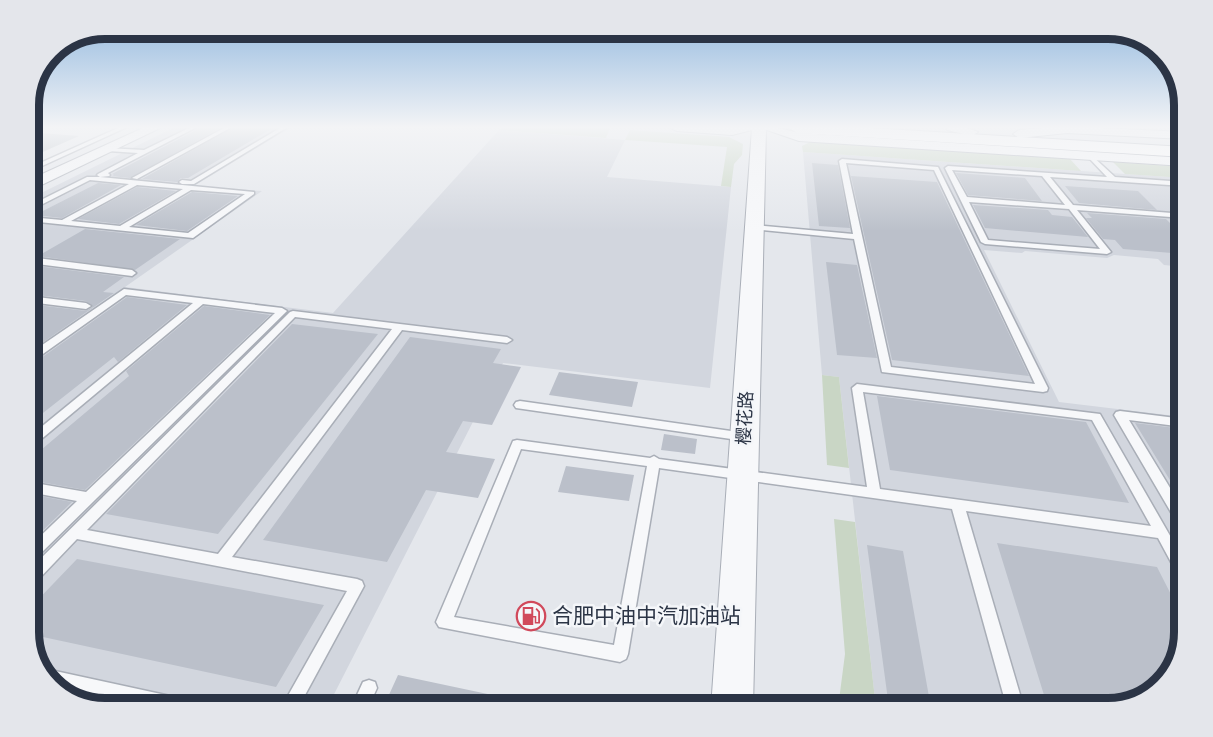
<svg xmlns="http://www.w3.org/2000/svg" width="1213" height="737" font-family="'Alegreya Sans','Noto Sans SC',sans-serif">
<rect width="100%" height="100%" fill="#e4e7ec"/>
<!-- built -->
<path fill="#d2d6de" d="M173 128H290L194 186 262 191 125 287 333 313 499 130 625 140 607 177 731 187 710 388 503 363 327 708H105L66 698 39 671 29 637V199Z
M803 152 1184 178V267L1164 265 1158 259 1114 255 1107 258 1025 251 1022 253 984 250 1059 402 1184 417V632L1174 671 1147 698 1108 708H876L839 377 822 375Z"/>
<!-- green -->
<path fill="#c9d6c5" d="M502 128H610L606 138 499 130Z
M630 130 729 137 743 144 742 155 734 164 731 187 721 186 727 147 625 140Z
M810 142 1070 159 1081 171 803 152 802 146Z
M1113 162 1184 167V178L1125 174Z
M822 375 839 377 849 468 827 465Z
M834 519 855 522 876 708H838L845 654Z"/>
<!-- building -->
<path fill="#bbc0ca" d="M200 128H220L130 178 112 176 114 175 112 174Z
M232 128 271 129 188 178H181L177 182 142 179Z
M40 133 79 136 29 158V138Z
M812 163 838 165 850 228 819 226Z
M956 173 1025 178 1042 201 968 195Z
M851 176 937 182 1029 376 892 360Z
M98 183 121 185 62 218 35 215Z
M1065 186 1138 191 1157 210 1079 203Z
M137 187 176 191 119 224 78 219Z
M192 192 238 196 187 231 136 225Z
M973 205 1048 210 1052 215 1072 217 1088 237 985 228Z
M1087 213 1166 219 1184 237V254L1123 249 1115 240 1103 239 1086 218H1092Z
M85 229 180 239 135 270 38 256Z
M826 262 857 265 877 358 837 355Z
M29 265 124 277 103 292 114 293 29 352V304L86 311 93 307 86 301 29 294Z
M127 297 187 305 118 362 114 357 29 424V364L34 363Z
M204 306 270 315 85 490 29 480V460L129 376 126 371Z
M292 324 378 334 218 534 106 514Z
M410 337 501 349 493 363 521 367 492 425 463 421 446 452 495 459 478 498 426 490 387 562 263 540Z
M559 372 638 382 632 407 549 395Z
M877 396 1086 422 1129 503 890 470Z
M1135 423 1184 429V503Z
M664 434 697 439 695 454 661 450Z
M566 466 634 475 629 501 558 492Z
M29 494 72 502 29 544Z
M997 543 1157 567 1184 620V632L1174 671 1147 698 1108 708H1048Z
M867 545 903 551 931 708 888 700Z
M77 559 324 605 276 687 29 634V609Z
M398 675 526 702 525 708H383Z"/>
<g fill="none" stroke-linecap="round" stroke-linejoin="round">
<!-- service casing -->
<g stroke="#a9aeb7" stroke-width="3">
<path id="service" d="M118 128H125L29 172V168Z
M189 128H195L108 173 110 175 109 176 100 177 254 192V194L193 238 29 221V217L62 220 129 184 90 180 29 211V206L87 177H100L97 175 98 174 138 153 108 151 106 150V148L144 150ZM137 185 183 189 120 226 71 221ZM191 190 245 194 188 233 129 227Z
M224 128H230L137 179 132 178Z
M280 128H286L194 184H182L179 182 182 180 191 181Z
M1090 154 1115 177 1184 182V186L1050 177 1073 205 1184 214V218L1077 210 1111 252 1107 254 985 244 981 242 945 168 948 166 1107 177 1088 157V155ZM952 170 1042 176 1065 205 967 197ZM969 202 1069 209 1100 249 988 240Z
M842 159 938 167 1048 388 1047 391 1043 392 882 372 854 239 752 229 751 227 755 225 853 234 839 161ZM846 163 934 170 1035 384 891 367Z
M29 257 132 270 136 273 132 276 29 263Z
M124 289 282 308 287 311 34 560 29 562V547L77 501 29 492V482L86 492 275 313 203 304 33 446 29 447V437L193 303 126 295 33 361 29 362V354Z
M29 296 86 303 91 306 86 309 29 302Z
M293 311 507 337 512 340 507 343 402 330 232 557 357 579 362 581 364 586 298 708H281L347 591 77 539 34 584 29 585V570L290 312ZM295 317 392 329 218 554 87 530Z
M857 384 1100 414 1184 560V579L1179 577 1158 538 966 511 1024 708H1007L952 509 659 468 628 654 626 659 620 662 439 627 436 622 513 441 517 440 650 458 654 456 659 459 867 487 852 388ZM863 392 1092 420 1151 526 880 489ZM521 449 647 466 614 645 454 617Z
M520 401 745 433 749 434 751 437 749 440 745 441 516 408 514 405 516 402Z
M1120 411 1184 419V427L1129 420 1184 511V527L1179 526 1114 415 1116 412Z
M46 669 184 699 190 702 193 708H148L56 687 40 672Z
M369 680 375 682 377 688 368 708H351L363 682Z"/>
</g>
<!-- minor casing -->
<g stroke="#a9aeb7" stroke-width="2">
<path id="minor" d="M671 128H754L752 130 732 135 677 131Z
M761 128H778L800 133 1184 158V166L799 141Z
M946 128H967L978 132 972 136 947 130Z
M1043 128H1100L1184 132V139L1067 133 1019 138 1013 134 1019 130Z"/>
</g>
<!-- tertiary casing -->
<g stroke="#a9aeb7" stroke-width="2">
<path id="tertiary" d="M143 128H160L29 191V180Z
M752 128H766L753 708H711Z"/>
</g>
<!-- secondary casing -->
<g stroke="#a9aeb7" stroke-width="2">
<path id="secondary" d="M789 128H870L1184 147V157L797 133Z"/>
</g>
<!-- service -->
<use href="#service" fill="#f7f8fa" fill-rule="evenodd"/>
<!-- minor -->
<use href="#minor" fill="#f7f8fa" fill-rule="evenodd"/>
<!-- tertiary -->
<use href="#tertiary" fill="#f7f8fa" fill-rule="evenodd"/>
<!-- secondary -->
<use href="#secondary" fill="#fff" fill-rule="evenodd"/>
</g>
<!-- sky -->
<linearGradient id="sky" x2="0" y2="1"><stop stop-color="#8bb4dd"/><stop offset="0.55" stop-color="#f3f4f6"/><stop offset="1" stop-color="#f3f4f6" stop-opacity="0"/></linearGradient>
<rect width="1213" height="231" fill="url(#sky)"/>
<!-- icons -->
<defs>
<g id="fuel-ring" transform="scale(1.5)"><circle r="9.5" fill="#f4f6f9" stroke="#d1495b" stroke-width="1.5"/><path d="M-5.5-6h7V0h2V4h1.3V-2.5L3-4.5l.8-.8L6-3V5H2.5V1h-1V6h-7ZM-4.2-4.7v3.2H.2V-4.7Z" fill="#d1495b"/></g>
</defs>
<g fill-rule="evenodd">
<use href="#fuel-ring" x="531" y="616"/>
</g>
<g text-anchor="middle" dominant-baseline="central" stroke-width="5" stroke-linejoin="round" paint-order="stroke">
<!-- street labels -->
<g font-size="18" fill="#2b3445" stroke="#f4f6f9">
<text transform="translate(746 418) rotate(-87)">樱花路</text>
</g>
<!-- near-poi labels -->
<g font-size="21" fill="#2b3445" stroke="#f4f6f9" text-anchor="start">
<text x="552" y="616">合肥中油中汽加油站</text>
</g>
</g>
<!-- crop -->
<path d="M0 0H1213V737H0ZM105 39H1108A66 66 0 0 1 1174 105V632A66 66 0 0 1 1108 698H105A66 66 0 0 1 39 632V105A66 66 0 0 1 105 39Z" fill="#e4e6eb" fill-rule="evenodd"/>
<path fill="none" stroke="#2b3445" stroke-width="8" d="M105 39H1108A66 66 0 0 1 1174 105V632A66 66 0 0 1 1108 698H105A66 66 0 0 1 39 632V105A66 66 0 0 1 105 39Z"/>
</svg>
